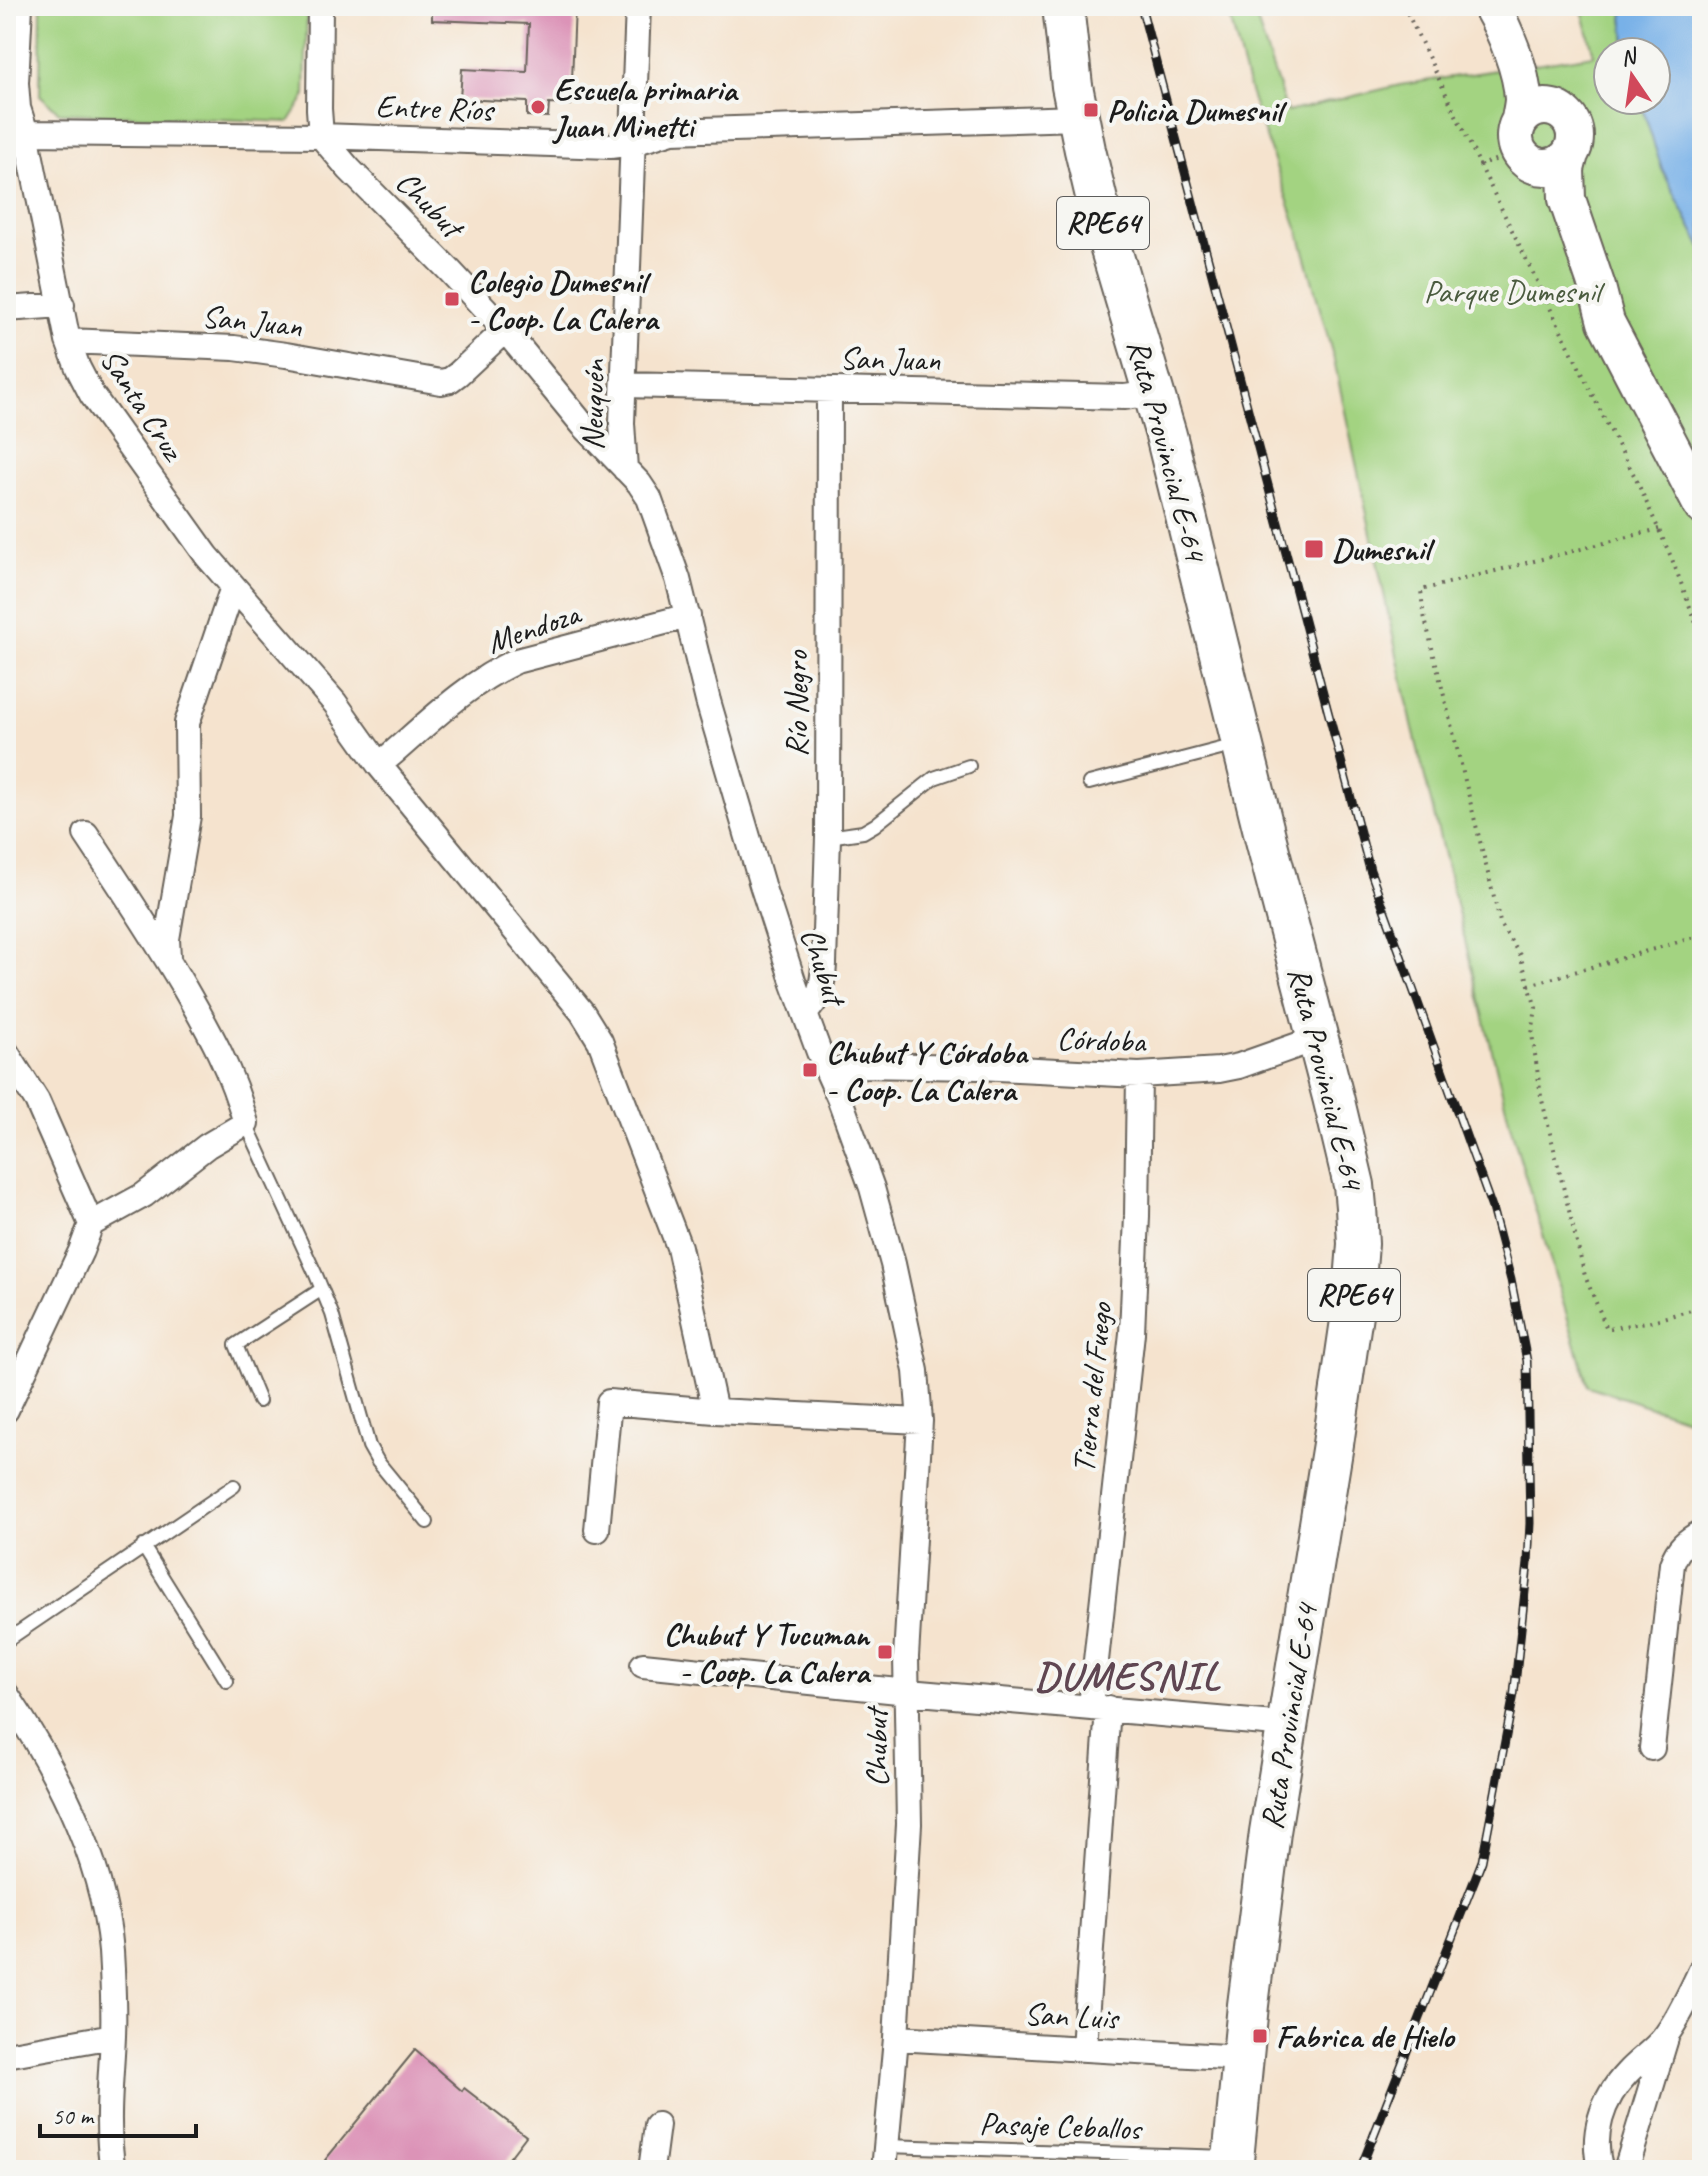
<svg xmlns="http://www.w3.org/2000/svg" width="1708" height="2176" font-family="Caveat,sans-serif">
<rect width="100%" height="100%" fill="#f6f6f2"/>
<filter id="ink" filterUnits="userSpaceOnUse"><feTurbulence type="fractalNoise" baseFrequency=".0125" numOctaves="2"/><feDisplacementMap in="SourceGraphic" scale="16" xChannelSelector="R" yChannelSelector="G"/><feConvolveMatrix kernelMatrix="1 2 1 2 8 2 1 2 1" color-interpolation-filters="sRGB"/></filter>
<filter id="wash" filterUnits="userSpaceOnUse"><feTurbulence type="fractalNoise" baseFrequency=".006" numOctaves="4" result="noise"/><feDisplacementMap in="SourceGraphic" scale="32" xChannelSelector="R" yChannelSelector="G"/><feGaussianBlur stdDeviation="1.8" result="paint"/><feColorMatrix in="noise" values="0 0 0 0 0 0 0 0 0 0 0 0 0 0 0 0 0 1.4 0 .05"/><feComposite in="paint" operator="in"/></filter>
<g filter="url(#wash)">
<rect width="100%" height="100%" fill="#f5e3ce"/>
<!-- green -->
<path fill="#a3d381" stroke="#60784e" stroke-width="2" d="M41 6H307L305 97 289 122 60 113 40 95Z
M1227 6H1252L1287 112 1400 85 1594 55 1581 6H1622L1627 52H1608V100H1640L1662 169 1702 248V1424L1588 1386 1511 1128 1412 725 1334 360 1300 236 1248 86Z"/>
<!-- water -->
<path fill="#78b1e8" stroke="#4a6682" stroke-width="2" d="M1622 6H1702V248L1662 169 1640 100H1656V52H1627Z"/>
<g id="blocks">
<!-- building -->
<path fill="#dc93b7" d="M432 6H575L571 105 549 104 548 117 527 116V102L460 99 462 69 527 72 529 24 432 20Z
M415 2050 462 2091 464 2088 526 2136 500 2170H337L325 2160Z"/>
</g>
</g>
<g filter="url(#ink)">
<use href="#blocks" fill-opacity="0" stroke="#68625a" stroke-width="2"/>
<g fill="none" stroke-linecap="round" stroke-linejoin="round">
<!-- lane casing -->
<g stroke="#68625a" stroke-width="16">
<path id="lane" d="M1089 783 1236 745
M828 837 863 832 875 825 934 778 969 766
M246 1123 316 1275 332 1314 369 1446 378 1462 427 1522
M259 1401 236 1345 322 1289
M143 1546 227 1681
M6 1641 234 1486
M886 2146 1229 2157"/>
</g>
<!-- street casing -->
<g stroke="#68625a" stroke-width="28">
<path id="street" d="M20 6 16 83 18 108 26 133 68 341 78 368 92 395 207 556 335 703 379 765 582 1012 600 1041 679 1247 715 1411 920 1421
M320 6 319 109 321 136 349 169 449 270 505 330 583 425 639 483 649 498 678 579 708 701 762 885 794 984 819 1052 839 1097 872 1188 893 1264 916 1371 920 1421 906 1657 909 1824 896 2038 884 2170
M26 133 321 136 610 146 633 143 672 131 1078 118
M6 309 62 305
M68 341 234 348 286 355 441 382 450 380 458 374 505 330
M625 385 1125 397 1154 393
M625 469 622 423 638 6
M379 765C423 728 464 685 516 661L688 616
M168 958 167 939 188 816 187 723 233 587
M805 1013C820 998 823 985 824 964L828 837 829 390
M6 1052 37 1101 91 1224
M829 1073 857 1065 979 1067 1139 1075 1219 1070 1239 1066 1318 1038
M6 1410 81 1251 91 1224 144 1195 207 1146 246 1123C231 1070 212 1036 185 989 154 936 120 885 86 834
M597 1530 609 1402 715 1411
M643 1665 908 1692 1286 1725
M6 1694C60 1775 109 1870 112 1969 113 1991 114 2014 113 2036 111 2083 105 2123 113 2170
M1091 1706 1132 1333 1137 1216 1139 1075
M1652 1748 1672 1564C1678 1547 1687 1540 1702 1532
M896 2038 1242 2058
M1084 2048 1108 1708
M6 2055 113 2036
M651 2170 657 2125
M1601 2170C1590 2136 1602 2099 1627 2073 1638 2061 1653 2051 1663 2039 1678 2021 1692 1989 1702 1968
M1626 2170 1666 2038"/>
</g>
<!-- secondary casing -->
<g stroke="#68625a" stroke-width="40">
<path id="secondary" d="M1491 6C1505 30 1522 71 1523 99 1523 105 1521 112 1520 119
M1515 137a30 30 0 1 1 60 0a30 30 0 1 1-60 0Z
M1570 154 1566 169 1567 199 1597 287 1606 322 1702 506"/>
</g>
<!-- primary casing -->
<g stroke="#68625a" stroke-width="44">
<path id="primary" d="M1063 6 1072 86 1085 150 1099 209 1166 435 1266 840 1333 1097 1354 1185 1356 1207 1358 1244 1353 1307 1333 1444 1270 1832 1248 2005 1232 2170"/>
</g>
<!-- path -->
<path stroke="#68625a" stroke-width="4" stroke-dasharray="2 6" stroke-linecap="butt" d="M1404 6 1480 165
M1518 152 1480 165 1606 422 1635 477 1672 559 1702 639
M1659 529 1421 590 1423 611 1501 926 1520 955 1536 1008 1532 1034 1541 1096 1585 1276 1607 1329 1652 1321 1702 1307
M1702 921 1698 924 1699 936 1702 945
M1529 985 1699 936"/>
<!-- lane -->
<use href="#lane" stroke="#fff" stroke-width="12"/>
<!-- street -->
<use href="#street" stroke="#fff" stroke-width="24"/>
<!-- secondary -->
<use href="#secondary" stroke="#fff" stroke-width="36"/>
<!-- primary -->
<use href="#primary" stroke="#fff" stroke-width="40"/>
<!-- rail casing -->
<g stroke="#1c1c1c" stroke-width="9">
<path id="rail" d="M1141 6 1370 870 1492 1208 1511 1280 1527 1361 1530 1523 1528 1563 1514 1694 1482 1861 1360 2170"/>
</g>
<!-- rail -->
<use href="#rail" stroke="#f6f6f2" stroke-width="6" stroke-dasharray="18" stroke-linecap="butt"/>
</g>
</g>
<!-- markers -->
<g fill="#d1495b" stroke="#f6f6f2" stroke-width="3">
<circle cx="538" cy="107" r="8"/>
<rect x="1083" y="102" width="16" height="16" rx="4"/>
<rect x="444" y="291" width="16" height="16" rx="4"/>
<rect x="1304" y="539" width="20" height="20" rx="4"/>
<rect x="802" y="1062" width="16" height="16" rx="4"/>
<rect x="877" y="1644" width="16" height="16" rx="4"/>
<rect x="1252" y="2028" width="16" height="16" rx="4"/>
</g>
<g text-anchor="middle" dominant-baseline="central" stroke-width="8" stroke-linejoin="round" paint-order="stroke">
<!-- shield labels -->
<g fill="#f6f6f2" stroke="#5d5d5c" stroke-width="2">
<rect x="1057" y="197" width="92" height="52" rx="6"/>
<rect x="1308" y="1269" width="92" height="52" rx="6"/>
</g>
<g font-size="30" font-weight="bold" fill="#1c1c1c">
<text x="1103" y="223">RPE64</text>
<text x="1354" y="1295">RPE64</text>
</g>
<!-- poi labels -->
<g font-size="32" font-weight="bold" fill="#1c1c1c" stroke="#f6f6f2" text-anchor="start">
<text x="554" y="89">Escuela primaria<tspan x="554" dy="37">Juan Minetti</tspan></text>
<text x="1107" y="110">Policia Dumesnil</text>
<text x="468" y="281">Colegio Dumesnil<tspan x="468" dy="37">- Coop. La Calera</tspan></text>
<text x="1332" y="549">Dumesnil</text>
<text x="826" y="1052">Chubut Y Córdoba<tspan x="826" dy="37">- Coop. La Calera</tspan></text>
<text x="869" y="1634" text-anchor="end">Chubut Y Tucuman<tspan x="869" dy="37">- Coop. La Calera</tspan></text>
<text x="1276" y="2036">Fabrica de Hielo</text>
</g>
<!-- street labels -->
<g font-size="32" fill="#1c1c1c" stroke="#f6f6f2">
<text transform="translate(434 108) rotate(2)">Entre Ríos</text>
<text transform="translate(429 204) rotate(45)">Chubut</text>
<text transform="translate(252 321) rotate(6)">San Juan</text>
<text transform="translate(890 359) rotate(1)">San Juan</text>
<text transform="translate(142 404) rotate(57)">Santa Cruz</text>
<text transform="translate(593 405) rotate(-89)">Neuquén</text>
<text transform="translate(1167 450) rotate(75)">Ruta Provincial E-64</text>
<text transform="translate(533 628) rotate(-19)">Mendoza</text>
<text transform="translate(796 704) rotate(-90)">Río Negro</text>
<text transform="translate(823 966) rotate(71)">Chubut</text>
<text transform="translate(1101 1040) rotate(2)">Córdoba</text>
<text transform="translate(1326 1078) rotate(76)">Ruta Provincial E-64</text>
<text transform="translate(1092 1388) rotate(-84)">Tierra del Fuego</text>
<text transform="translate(1289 1717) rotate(-81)">Ruta Provincial E-64</text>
<text transform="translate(876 1748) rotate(-90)">Chubut</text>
<text transform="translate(1071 2016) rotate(3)">San Luis</text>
<text transform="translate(1060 2126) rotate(2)">Pasaje Ceballos</text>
</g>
<!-- park labels -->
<g font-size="32" fill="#4b5c3f" stroke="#f6f6f2">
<text x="1512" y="291">Parque Dumesnil</text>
</g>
<!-- district labels -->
<g font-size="40" font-weight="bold" letter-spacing="2" fill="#5f4652" stroke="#f6f6f2">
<text x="1128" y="1676">DUMESNIL</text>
</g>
</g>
<!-- margin -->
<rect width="1708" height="2176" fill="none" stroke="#f6f6f2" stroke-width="32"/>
<!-- north arrow -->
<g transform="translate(1632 76) rotate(347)"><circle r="38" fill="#f6f6f2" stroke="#9f9f9c" stroke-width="2"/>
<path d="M0-6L14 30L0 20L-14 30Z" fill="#d1495b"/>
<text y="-12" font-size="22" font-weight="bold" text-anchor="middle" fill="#1c1c1c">N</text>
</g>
<!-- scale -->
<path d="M40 2124v12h156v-12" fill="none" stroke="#1c1c1c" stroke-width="4"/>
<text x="52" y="2124" font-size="24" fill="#1c1c1c" stroke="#f6f6f2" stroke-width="6" paint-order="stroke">50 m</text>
</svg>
